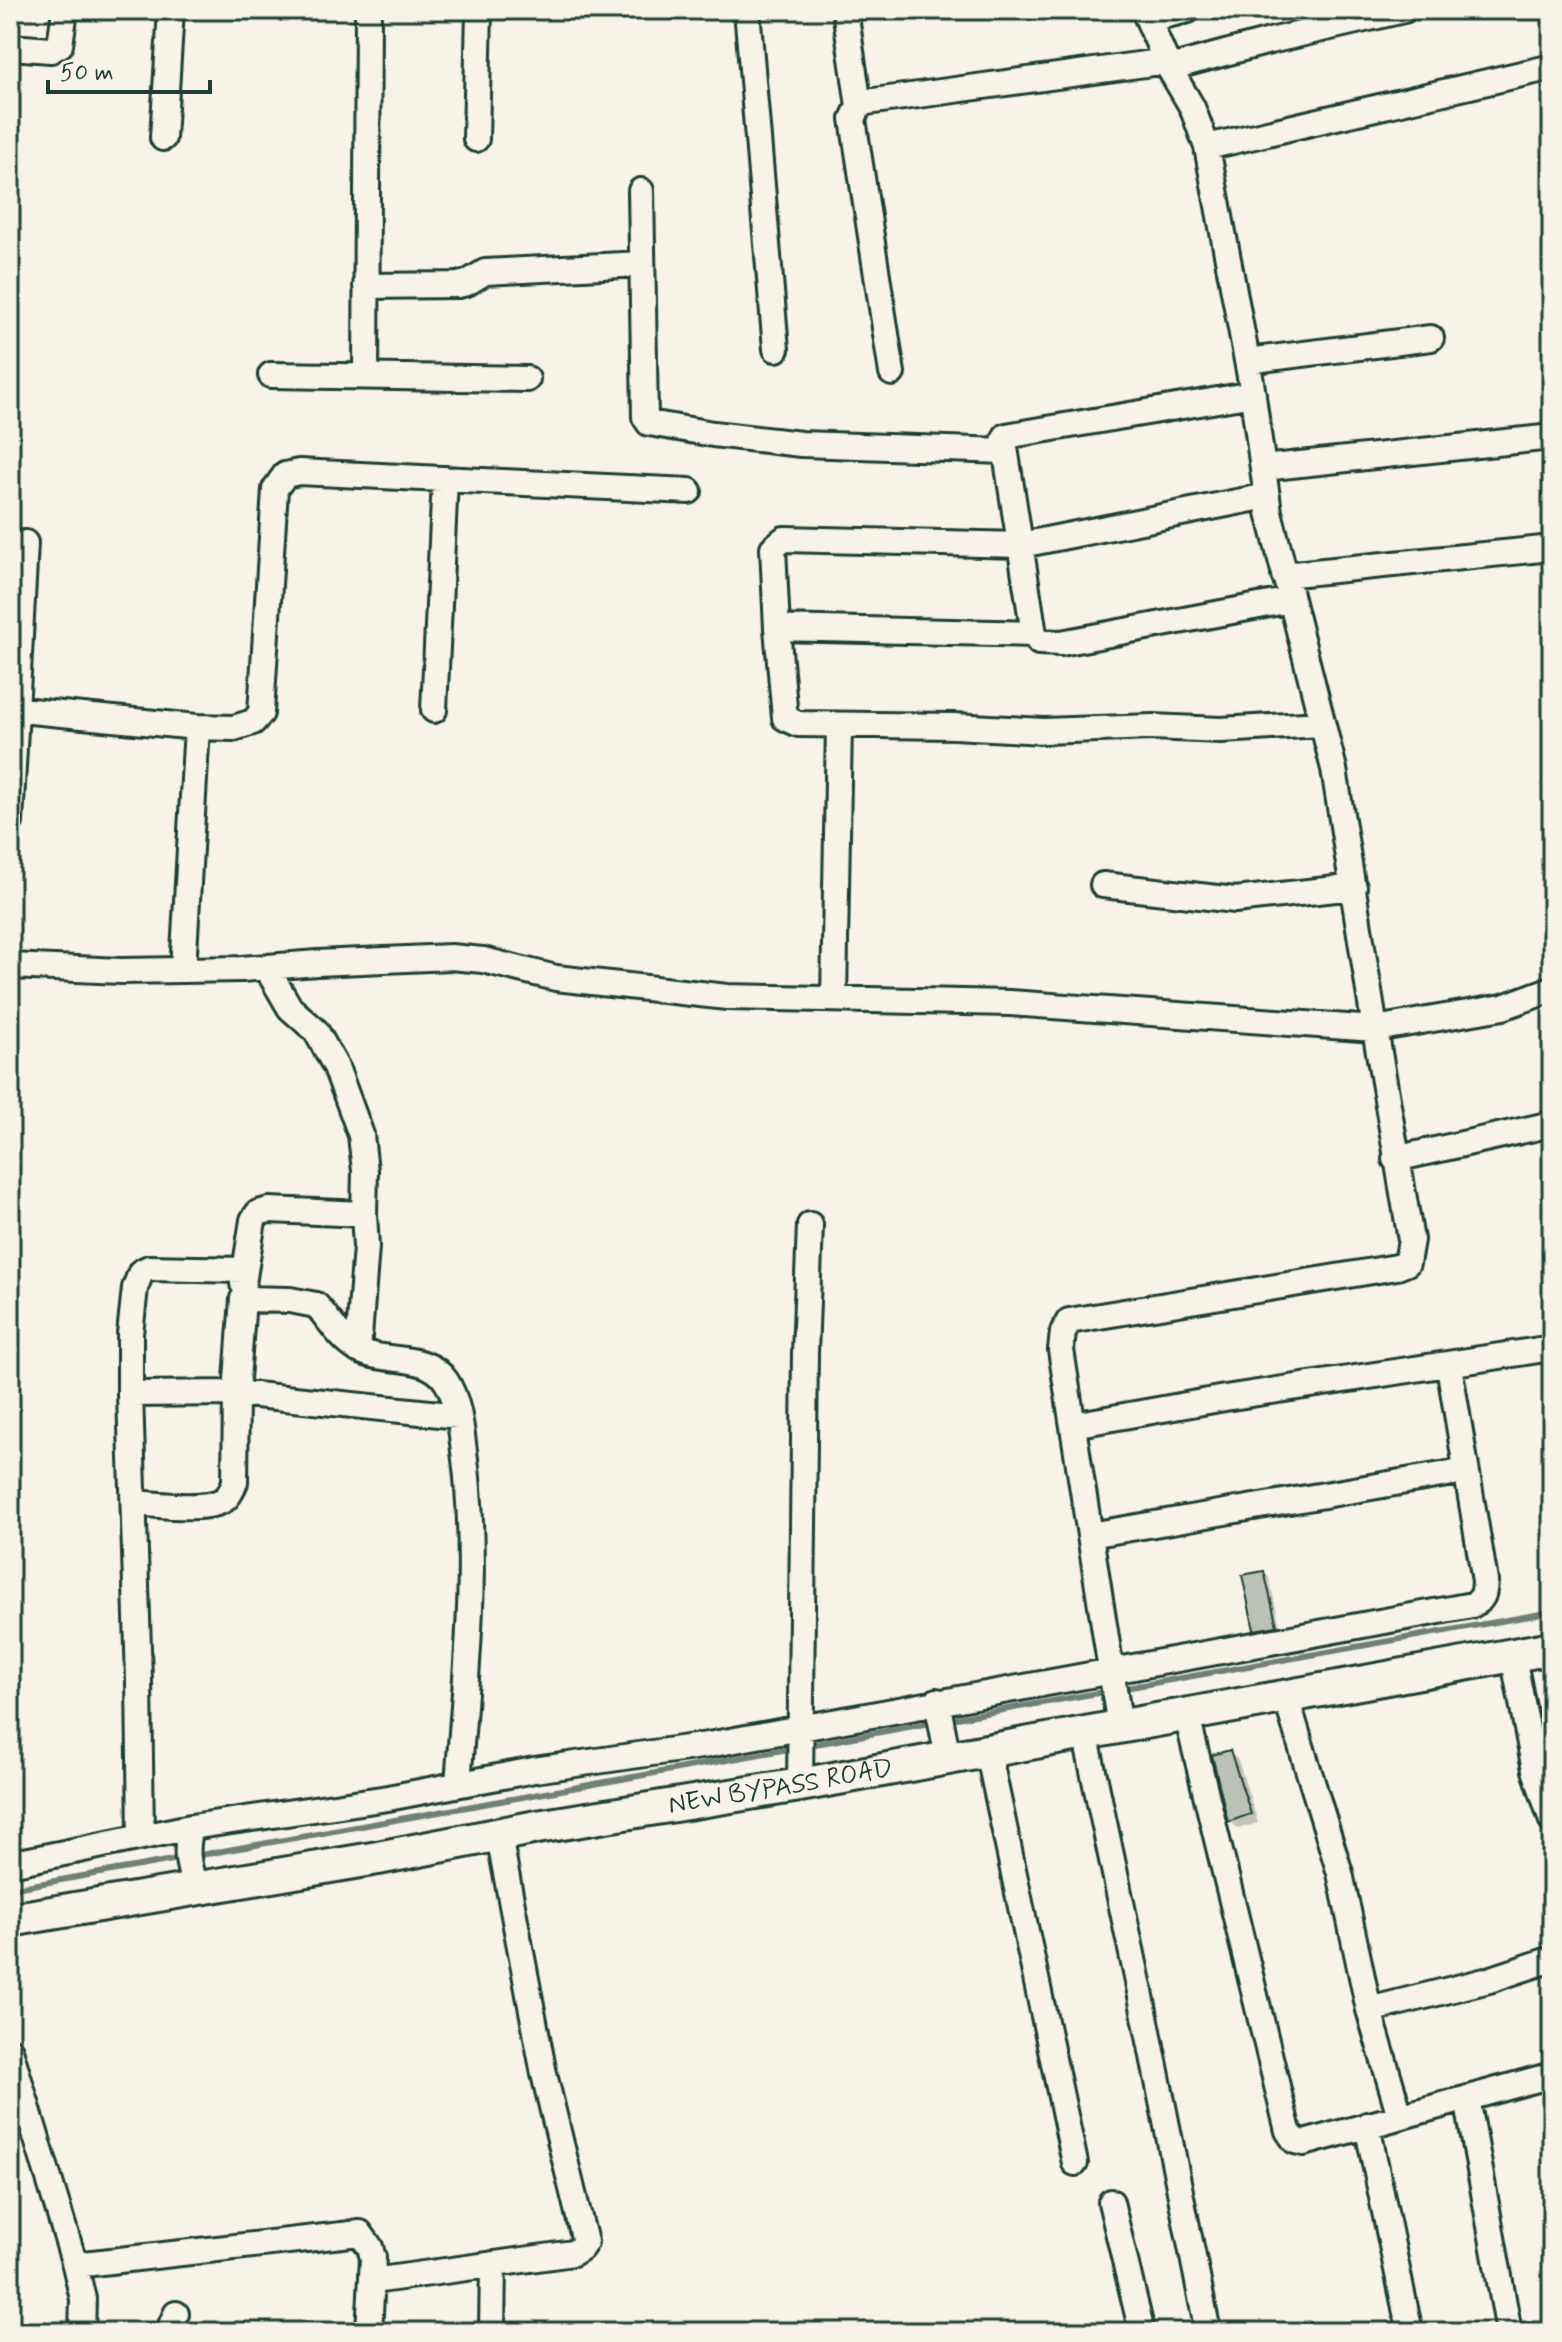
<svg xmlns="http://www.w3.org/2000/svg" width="1562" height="2342" font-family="Mynerve,sans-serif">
<rect width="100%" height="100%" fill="#f7f3e8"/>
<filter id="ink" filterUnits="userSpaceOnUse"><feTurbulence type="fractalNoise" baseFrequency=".0125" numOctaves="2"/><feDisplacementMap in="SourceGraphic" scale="16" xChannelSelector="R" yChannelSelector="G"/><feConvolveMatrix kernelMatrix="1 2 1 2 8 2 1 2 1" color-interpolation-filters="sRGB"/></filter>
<g filter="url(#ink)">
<!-- shadow -->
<path fill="#0003" d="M1264 1573 1269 1578 1281 1630 1261 1634 1256 1629Z
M1230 1752 1238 1760 1258 1823 1238 1829 1230 1821Z"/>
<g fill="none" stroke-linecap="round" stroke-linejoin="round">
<!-- stream -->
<path stroke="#6f8077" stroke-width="6" d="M1120 1689 1552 1612
M946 1720 1109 1691
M805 1746 935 1722
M195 1856 794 1748
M10 1889 184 1858"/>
</g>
<!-- building -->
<path fill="#bbc1b6" stroke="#1f3d34" stroke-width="2" d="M1264 1571 1277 1626 1254 1630 1242 1575Z
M1230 1750 1251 1814 1228 1822 1212 1755Z"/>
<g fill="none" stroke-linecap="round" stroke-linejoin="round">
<!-- minor casing -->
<g stroke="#1f3d34" stroke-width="30">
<path id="minor" d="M747 10 776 349
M845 10 859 106
M1148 19 1188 10
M10 47 51 50 60 45 65 10
M1169 68 1270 41 1404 10
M163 138 171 10
M476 139 479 10
M1207 147 1552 67
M641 191 645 417 649 423 713 434 801 444 1005 451
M366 286 458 285 467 283 485 272 642 264
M1247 361 1431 338
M892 373 853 119 859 106 867 102 1167 61
M271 375 527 379
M366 376 368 10
M1253 394 1006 436 1004 441 1034 634 1039 642 1061 643 1291 600
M1263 468 1552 437
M1267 496 1021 545 784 539 773 548 777 628 785 718 798 724 954 726 1044 731 1152 727 1221 730 1321 724
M1284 575 1552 548
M777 628 1034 634
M10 709 197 727 234 728 253 722 261 713 275 489 285 475 299 472 689 491
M434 710 445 479
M10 822 25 543
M1103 885 1235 900 1354 887
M10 966 121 971 242 969 317 963 451 957 483 960 556 978 727 997 1010 1003 1375 1029 1334 769 1269 512 1251 382 1207 147 1192 107 1169 68 1144 10
M266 967 290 1008 316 1031 336 1067 361 1135 365 1171 364 1214
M183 970 197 727
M834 998 839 725
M1395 1159 1552 1124
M243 1284 253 1220 258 1213 269 1210 364 1214 366 1247 358 1350
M130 1394 236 1393 459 1416
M1073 1425 1225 1398 1552 1348
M134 1503C156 1504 207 1512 225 1499 231 1494 232 1488 235 1482L236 1393 243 1299 290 1300 316 1305C329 1319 340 1339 357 1349 384 1365 426 1351 446 1381 459 1401 461 1428 464 1451 479 1562 466 1674 458 1784
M1090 1535 1465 1471
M1513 1656 1535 1770 1552 1821
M1286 1697 1340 1873 1369 2010
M937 1701 948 1758
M1187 1716 1288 2131 1295 2141 1304 2143 1552 2075
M1120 1727 1061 1350 1063 1332 1069 1321 1397 1267 1407 1263 1411 1240 1375 1029 1503 1007 1552 989
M1085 1733 1142 2001 1208 2332
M988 1751 1075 2163
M800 1785 805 1353 810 1225
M141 1837 139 1680 130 1394V1334L135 1288 141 1272 149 1268 244 1270
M10 1864 191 1827
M196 1887C187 1865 185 1850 191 1827L388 1798 534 1770 708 1745 1472 1605C1484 1599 1484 1594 1485 1581L1449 1366
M10 2050 75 2265 83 2299 82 2332
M1467 2098 1509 2332
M1400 2116 1369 2010 1489 1980 1552 1959
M1367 2125 1410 2332
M1111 2202 1142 2332
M75 2265 360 2233 370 2247 373 2258 369 2332
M373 2281 573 2253 581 2248 585 2242 544 2074 499 1836
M168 2332 176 2314
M492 2332 493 2264"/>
</g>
<!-- major casing -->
<g stroke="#1f3d34" stroke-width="38">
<g id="major">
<path id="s1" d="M10 1920 378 1858 537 1827 800 1785 1552 1648"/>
</g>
</g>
<!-- minor -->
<use href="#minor" stroke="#f7f3e8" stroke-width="24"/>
<!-- major -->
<use href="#major" stroke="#f7f3e8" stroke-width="32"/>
</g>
</g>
<g text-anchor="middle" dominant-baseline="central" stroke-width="6" stroke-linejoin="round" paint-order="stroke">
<!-- street labels -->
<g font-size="26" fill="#1f3d34" stroke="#f7f3e8">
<text stroke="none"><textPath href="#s1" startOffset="782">NEW BYPASS ROAD</textPath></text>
</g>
</g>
<!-- margin -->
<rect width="1562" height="2342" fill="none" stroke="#f7f3e8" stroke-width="40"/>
<rect x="20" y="20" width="1522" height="2302" fill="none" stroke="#1f3d34" stroke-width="3" filter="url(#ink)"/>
<!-- scale -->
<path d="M48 80v12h162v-12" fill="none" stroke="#1f3d34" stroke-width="4"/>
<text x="60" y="80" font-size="24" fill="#1f3d34" stroke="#f7f3e8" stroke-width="6" paint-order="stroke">50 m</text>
</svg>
